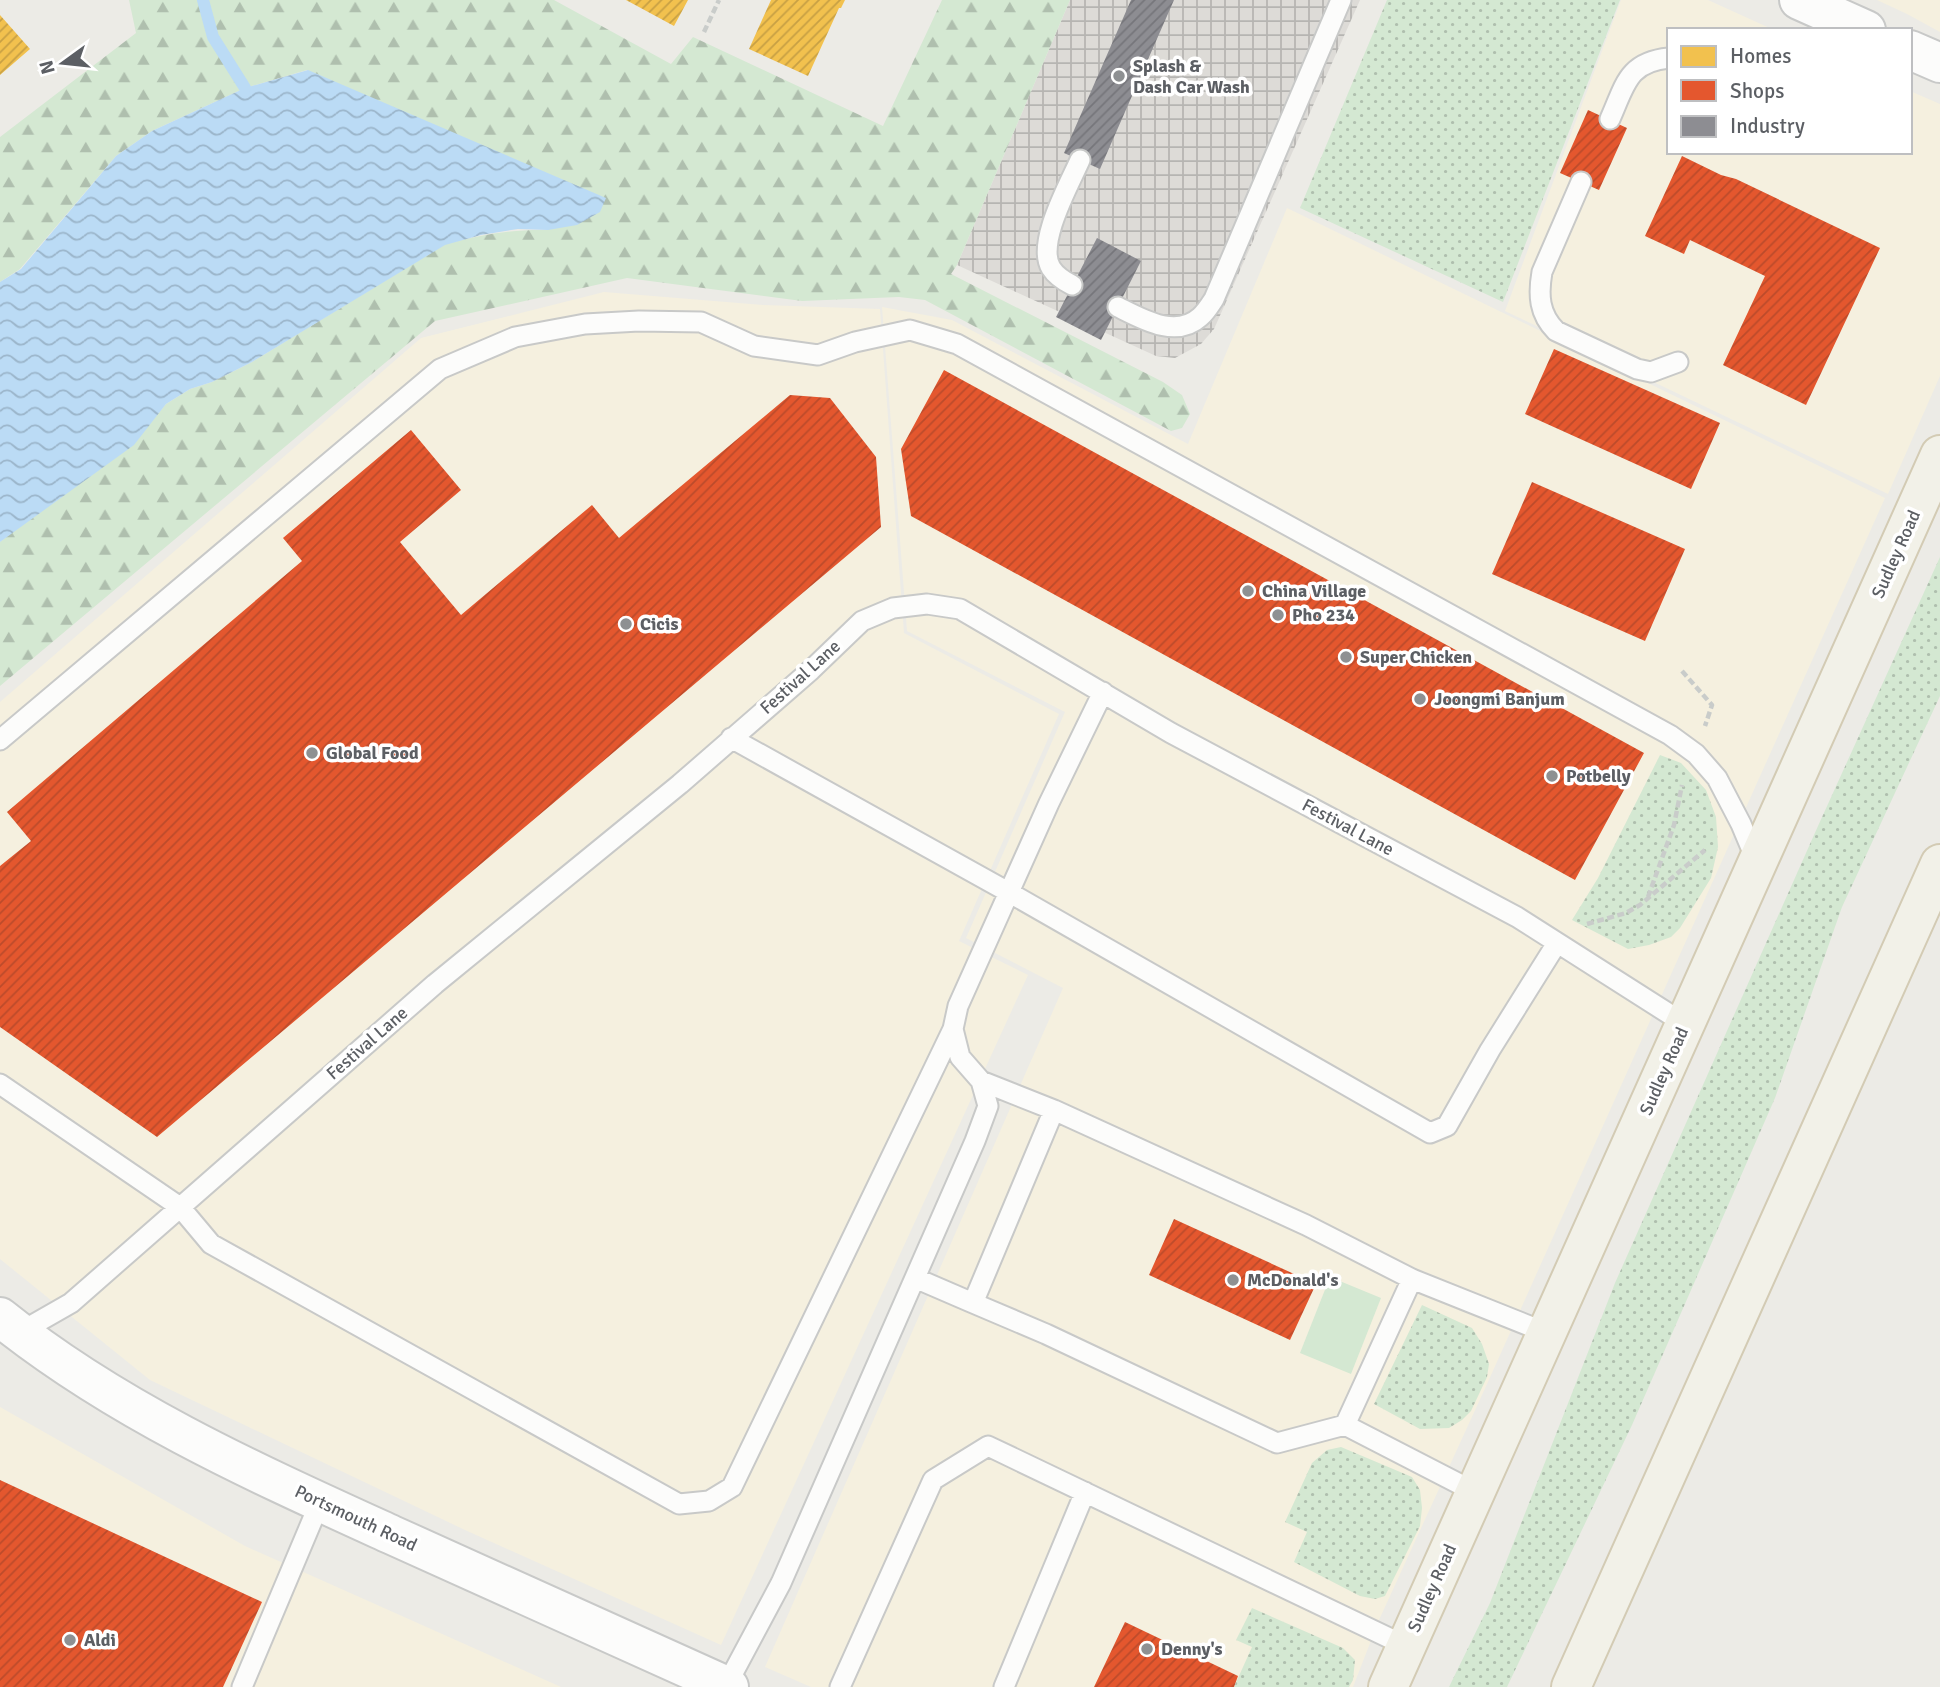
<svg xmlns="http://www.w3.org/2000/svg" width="1940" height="1687" font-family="Signika,sans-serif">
<defs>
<pattern id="industrial-grid" width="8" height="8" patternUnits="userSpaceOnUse" patternTransform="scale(1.75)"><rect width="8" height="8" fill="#dddbd7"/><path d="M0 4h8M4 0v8" fill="none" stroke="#b6b5b2"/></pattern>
<pattern id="grass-dots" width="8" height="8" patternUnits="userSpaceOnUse" patternTransform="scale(1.75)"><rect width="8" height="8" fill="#d4e8d2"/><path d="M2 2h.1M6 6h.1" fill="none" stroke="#afbfae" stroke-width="1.8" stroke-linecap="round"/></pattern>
<pattern id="forest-firs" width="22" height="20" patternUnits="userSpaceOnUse" patternTransform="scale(1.75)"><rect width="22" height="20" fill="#d4e8d2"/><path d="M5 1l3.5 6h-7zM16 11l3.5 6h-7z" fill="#afbfae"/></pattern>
<pattern id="water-waves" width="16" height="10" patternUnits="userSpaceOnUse" patternTransform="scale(1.75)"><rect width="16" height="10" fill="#bbdbf5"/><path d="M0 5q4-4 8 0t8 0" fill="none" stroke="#9bb5ca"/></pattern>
<pattern id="homes-hatch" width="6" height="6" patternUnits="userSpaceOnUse" patternTransform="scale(1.75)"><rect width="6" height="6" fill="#f2c14e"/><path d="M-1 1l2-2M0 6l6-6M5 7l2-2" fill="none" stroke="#c7a044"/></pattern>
<pattern id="shops-hatch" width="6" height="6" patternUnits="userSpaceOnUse" patternTransform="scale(1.75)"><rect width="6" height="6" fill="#e4572e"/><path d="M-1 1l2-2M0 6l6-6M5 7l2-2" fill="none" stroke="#bc4b2b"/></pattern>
<pattern id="industry-hatch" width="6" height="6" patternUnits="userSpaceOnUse" patternTransform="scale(1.75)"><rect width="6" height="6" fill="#8d8d92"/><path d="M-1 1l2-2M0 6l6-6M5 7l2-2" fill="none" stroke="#76767b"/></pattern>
</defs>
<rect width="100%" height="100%" fill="#ecebe6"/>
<!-- commercial -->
<path fill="#f5f0df" d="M1621 0H1708L1774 30H1669V152H1910V91L1940 104V376L1888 494 1505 311Z
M1877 0H1940V32L1907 14Z
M1287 208 1885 498 1487 1384 1379 1620 1353 1687H811L765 1667 1063 988 966 938 1065 712 907 631 882 307 952 320 1188 444Z
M604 292 763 305 880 309 904 633 1059 714 959 941 1028 975 721 1645 465 1530 150 1380 0 1259V702L421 338Z
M0 1407 245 1546 561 1687H0Z"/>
<!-- industrial -->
<path fill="url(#industrial-grid)" d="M1070 0H1360L1214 329 1201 344 1175 358 1156 356 957 265Z"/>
<!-- grass -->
<path fill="url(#grass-dots)" d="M1387 0H1620L1503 302 1300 208Z
M1940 557V696L1842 907 1775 1098 1632 1425 1507 1687H1449L1490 1603 1615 1283 1818 826Z
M1660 755 1681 763 1706 790 1716 817 1718 847 1711 878 1680 928 1671 937 1649 945 1628 949 1572 920 1598 878Z
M1422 1305 1472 1328 1482 1344 1489 1364 1487 1377 1471 1411 1462 1420 1449 1428 1420 1429 1374 1404Z
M1341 1447 1412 1477 1420 1490 1422 1508 1420 1526 1385 1596 1375 1599 1360 1596 1294 1562 1307 1532 1285 1522 1312 1463 1327 1450Z
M1252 1608 1343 1648 1355 1660 1353 1680 1349 1687H1234L1252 1647 1236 1640Z"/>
<!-- forest -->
<path fill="url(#forest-firs)" d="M129 0H554L671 64 693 37 883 126 942 0H1070L957 265 951 274 1163 382 1182 395 1190 414 1182 428 1171 431 925 300 899 297 802 301 627 278 435 321 0 686V542L152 421 166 404 190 389 212 382 252 362 445 244C480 235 512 229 548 230L307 70 245 88 152 131 116 156 20 269 0 282V137L136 33Z"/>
<!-- park -->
<path fill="#d4e8d2" d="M1330 1277 1381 1298 1351 1374 1300 1353Z"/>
<!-- water -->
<path fill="url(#water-waves)" d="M308 70 606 198 600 212 577 225 548 230 518 229 481 235 445 245 252 362 212 382 190 389 166 404 134 445 0 542V282L21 269 116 156 152 131 245 88Z"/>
<!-- homes -->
<path fill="url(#homes-hatch)" d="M626 0H688L674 26Z
M771 0H845L841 8H839L808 76 749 49Z
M0 15 30 49 0 75Z"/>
<!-- shops -->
<path fill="url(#shops-hatch)" d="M1588 110 1627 128 1599 190 1560 173Z
M1682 156 1721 175 1736 179 1880 248 1806 405 1723 365 1765 276 1690 240 1684 254 1645 236Z
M1554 349 1720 423 1691 489 1525 414Z
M944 370 1644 753 1575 880 911 516 901 449Z
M790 395 830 398 876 457 881 527 157 1137 0 1027V866L31 841 7 812 302 561 283 538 411 430 461 490 400 542 461 615 592 505 619 538Z
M1532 482 1685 549 1645 641 1492 574Z
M1174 1219 1316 1284 1290 1340 1149 1275Z
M0 1480 262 1602 223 1687H0Z
M1125 1622 1238 1676 1234 1687H1094Z"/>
<!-- industry -->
<path fill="url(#industry-hatch)" d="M1131 0H1174L1100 169 1064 153Z
M1097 238 1141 261 1101 340 1056 317Z"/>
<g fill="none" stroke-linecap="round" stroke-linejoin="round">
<!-- stream -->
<path stroke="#bbdbf5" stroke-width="12" d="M203 0 213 37 245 88"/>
<!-- lane casing -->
<g stroke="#c8c9c8" stroke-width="23">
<path id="lane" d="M1610 119C1625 86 1627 62 1669 58
M1581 182 1542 272C1538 295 1539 314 1556 331L1637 369 1651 372 1678 362
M1072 285C1064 281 1056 276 1051 268 1036 243 1069 185 1080 160
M1118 307C1142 319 1176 339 1200 317 1206 312 1210 305 1214 299L1341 0
M731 738 1010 893 1430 1133 1447 1126 1490 1050 1557 943
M0 740 440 369 515 337 585 324 639 321 701 322 754 346 818 355 855 342 910 330 957 344 1670 735 1696 754 1717 778 1741 824 1757 862
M981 1081 1054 1110 1306 1225 1412 1279 1547 1333
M0 1084 180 1207 211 1244 679 1504 709 1501 732 1487 953 1029
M1054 1110 973 1303 1046 1334 1277 1443 1345 1425 1412 1279
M915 1278 973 1303
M15 1335 71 1303 435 984 680 784 811 670 862 621 893 608 927 604 960 609 1171 733 1517 917 1685 1024
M1345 1425 1475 1492
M726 1686 781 1583 975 1141 988 1106 981 1081 960 1057 953 1029 958 1006 1049 803 1103 692
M242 1687 320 1502
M840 1687 933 1480 988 1446 1406 1646
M1004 1687 1085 1492"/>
</g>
<!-- street casing -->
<g stroke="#c8c9c8" stroke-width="42">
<path id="street" d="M1799 0 1866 30
M1910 50 1940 63"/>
</g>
<!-- secondary casing -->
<g stroke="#c8c9c8" stroke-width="42">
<path id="secondary" d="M0 1317C117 1411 256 1473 392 1535 504 1585 616 1636 729 1687"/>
</g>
<!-- primary casing -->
<g stroke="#d3cbb4" stroke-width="42">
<path id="primary" d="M1388 1687 1940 455
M1571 1687 1940 864"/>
</g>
<!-- path -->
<path stroke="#c9ccca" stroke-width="4.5" stroke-dasharray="7 3.5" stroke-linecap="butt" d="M704 32 719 0
M1682 671 1712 705 1705 726
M1648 897 1674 825 1682 785
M1587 924 1626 913 1640 905 1705 850"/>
<!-- lane -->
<use href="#lane" stroke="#fcfcfb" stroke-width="19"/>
<!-- street -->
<use href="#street" stroke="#fcfcfb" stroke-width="38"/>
<!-- secondary -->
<use href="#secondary" stroke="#fcfcfb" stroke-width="38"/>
<!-- primary -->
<use href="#primary" stroke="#f2f1e8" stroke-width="38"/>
</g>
<!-- markers -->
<g fill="#8e9092" stroke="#fff" stroke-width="2.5">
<circle cx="1119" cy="76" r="7"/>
<circle cx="1248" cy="591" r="7"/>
<circle cx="1278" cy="615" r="7"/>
<circle cx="626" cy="624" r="7"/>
<circle cx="1346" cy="657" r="7"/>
<circle cx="1420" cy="699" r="7"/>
<circle cx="312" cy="753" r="7"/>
<circle cx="1552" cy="776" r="7"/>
<circle cx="1233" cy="1280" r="7"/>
<circle cx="70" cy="1640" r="7"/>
<circle cx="1147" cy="1649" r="7"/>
</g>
<g text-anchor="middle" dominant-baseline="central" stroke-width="7" stroke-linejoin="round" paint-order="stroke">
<!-- poi labels -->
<g font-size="18" font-weight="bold" fill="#5c5f64" stroke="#fff" text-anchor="start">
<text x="1133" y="66">Splash &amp;<tspan x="1133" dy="21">Dash Car Wash</tspan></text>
<text x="1262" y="591">China Village</text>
<text x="1292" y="615">Pho 234</text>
<text x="640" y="624">Cicis</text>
<text x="1360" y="657">Super Chicken</text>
<text x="1434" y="699">Joongmi Banjum</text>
<text x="326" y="753">Global Food</text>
<text x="1566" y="776">Potbelly</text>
<text x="1247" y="1280">McDonald's</text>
<text x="84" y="1640">Aldi</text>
<text x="1161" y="1649">Denny's</text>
</g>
<!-- street labels -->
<g font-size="18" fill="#5c5f64" stroke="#fff">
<text transform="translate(1896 554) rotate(-66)">Sudley Road</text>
<text transform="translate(800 677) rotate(-42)">Festival Lane</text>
<text transform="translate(1348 827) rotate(28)">Festival Lane</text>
<text transform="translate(367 1043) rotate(-41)">Festival Lane</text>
<text transform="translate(1664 1071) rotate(-66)">Sudley Road</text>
<text transform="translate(356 1518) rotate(25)">Portsmouth Road</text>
<text transform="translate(1432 1588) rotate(-66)">Sudley Road</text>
</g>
</g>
<!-- legend -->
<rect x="1667" y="28" width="245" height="126" fill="#ffffff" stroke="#bebfc1" stroke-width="2"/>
<rect x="1681" y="46" width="35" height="21" fill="#f2c14e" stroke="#bebfc1" stroke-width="2"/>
<text x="1730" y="63" font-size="21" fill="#5c5f64">Homes</text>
<rect x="1681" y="80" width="35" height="21" fill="#e4572e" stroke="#bebfc1" stroke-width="2"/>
<text x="1730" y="98" font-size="21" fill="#5c5f64">Shops</text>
<rect x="1681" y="116" width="35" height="21" fill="#8d8d92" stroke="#bebfc1" stroke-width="2"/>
<text x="1730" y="133" font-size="21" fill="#5c5f64">Industry</text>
<!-- north arrow -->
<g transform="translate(63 63) rotate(255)" stroke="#ffffff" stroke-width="5" paint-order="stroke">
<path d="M0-5L12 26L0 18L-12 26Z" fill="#5c5f64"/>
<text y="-10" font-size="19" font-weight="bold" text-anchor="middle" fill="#5c5f64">N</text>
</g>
</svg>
